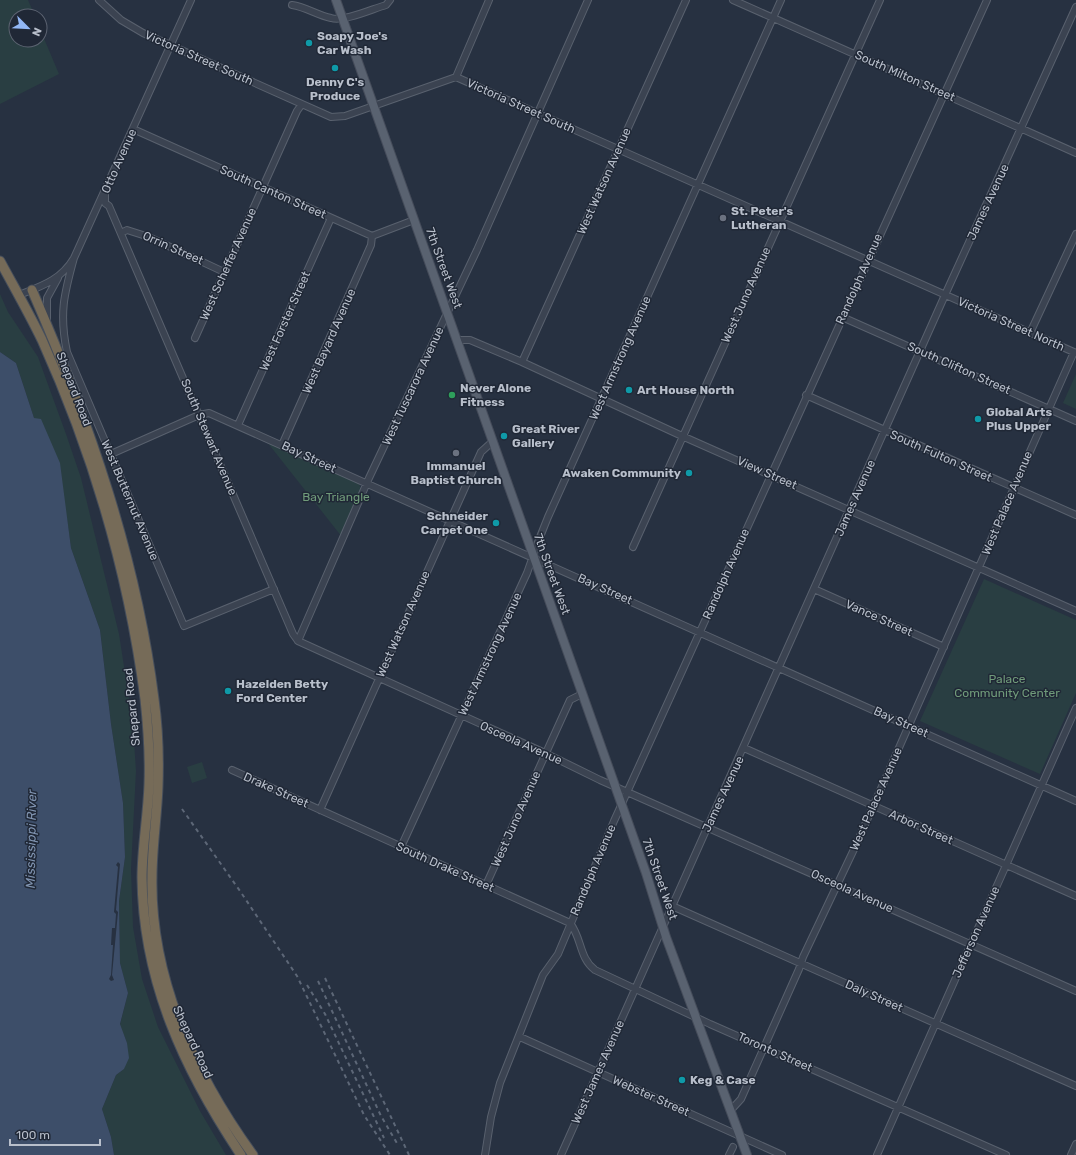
<svg xmlns="http://www.w3.org/2000/svg" width="1076" height="1155" font-family="Rubik,sans-serif">
<rect width="100%" height="100%" fill="#273141"/>
<!-- green -->
<path fill="#293e42" d="M0 0H28L35 16H16V40H40V29L59 74 0 104Z
M0 294 8 312 38 357 66 434 81 478 119 634 133 725 136 771 131 869 133 927 142 979 158 1027 200 1111 226 1155H114L111 1137 102 1109 116 1075 124 1069 127 1043 120 1025 128 993 120 963 119 901 125 857 123 803 111 724 100 630 71 548 67 519 16 363 0 352Z
M1076 374V409L1063 403Z
M267 442 359 483 361 490 342 537Z
M984 579 1076 620V693L1040 774 920 721Z
M202 762 207 778 192 783 187 767Z"/>
<!-- water -->
<path fill="#3d4e69" d="M0 352 16 363 34 418 41 419 60 463 71 548 100 630 111 724 123 803 125 857 119 901 120 963 128 993 120 1024 127 1043 129 1058 124 1069 116 1075 102 1109 111 1137 114 1155H0Z"/>
<!-- pier -->
<path fill="#273141" d="M118 862 120 864 116 910 118 912 112 975 114 980 111 981 109 979 111 975 113 945H111L112 928H115L116 914 114 912 118 867 116 865Z"/>
<g fill="none" stroke-linecap="round" stroke-linejoin="round">
<!-- minor casing -->
<g stroke="#59616e" stroke-width="8">
<path id="minor" d="M99 0 121 20 143 33 331 117 345 116 456 77 1076 353
M733 0 1076 153
M292 5C306 7 317 15 331 18 344 22 372 9 386 5L390 0
M456 77 489 0
M133 129 372 236 414 220
M105 192V203L109 206 293 634 298 641 545 753 600 780 1076 991
M121 233 127 230 149 237 224 272
M74 258C64 294 59 314 67 352L184 626 274 589
M19 295C42 286 61 280 74 258L191 0
M842 317 1076 421
M47 321V298L58 278
M1030 333 1076 234
M195 338 297 111 302 104
M457 340H470L522 362 682 436 1076 611
M522 362 686 0
M806 395 1076 515
M238 425 331 218
M282 445 371 245 372 236
M111 454 199 415 209 413 1076 801
M633 547 880 0
M814 589 944 647
M298 641 369 478 477 250 588 0
M744 748 1076 896
M232 770 570 923
M320 810 481 452 492 442
M401 847 527 573 538 542 548 517 781 0
M486 885 570 700 582 694
M672 906 1076 1086
M570 923C582 938 579 958 595 970L710 1024 1006 1155
M520 1037 782 1155
M731 1110 741 1099 799 969 803 957 856 845 1074 352
M485 1155 491 1117 500 1083 543 975 558 954 614 821 987 0
M561 1155 945 295 1076 7
M729 1155 733 1147
M877 1155 1076 708
M1071 1155 1076 1144"/>
</g>
<!-- major casing -->
<g stroke="#454c5a" stroke-width="10">
<path id="major" d="M336 0 646 873 666 937 747 1155"/>
</g>
<!-- highway casing -->
<g stroke="#464e5b" stroke-width="11">
<path id="highway" d="M0 261C14 287 29 313 42 340 93 453 129 576 145 699 148 727 150 756 149 784 148 816 142 847 142 878 143 982 185 1071 241 1155
M32 290C89 421 136 557 154 699 158 728 159 757 158 786 157 816 152 847 152 877 150 978 195 1075 253 1155"/>
</g>
<!-- minor -->
<use href="#minor" stroke="#3b4351" stroke-width="6"/>
<!-- major -->
<use href="#major" stroke="#596270" stroke-width="8"/>
<!-- highway -->
<use href="#highway" stroke="#766b58" stroke-width="9"/>
<!-- rail -->
<path stroke="#5d6777" stroke-width="2" stroke-dasharray="4 4" stroke-linecap="butt" d="M182 809 240 891 297 976 364 1115 390 1155
M325 978 409 1155
M318 981 381 1116 398 1145
M307 985 325 1014 384 1138"/>
</g>
<!-- markers -->
<g fill="#0f9aa8" stroke="#202836" stroke-width="1.5">
<circle cx="309" cy="43" r="4"/>
<circle cx="335" cy="68" r="4"/>
<circle cx="629" cy="390" r="4"/>
<circle cx="978" cy="419" r="4"/>
<circle cx="504" cy="436" r="4"/>
<circle cx="689" cy="473" r="4"/>
<circle cx="496" cy="523" r="4"/>
<circle cx="228" cy="691" r="4"/>
<circle cx="682" cy="1080" r="4"/>
</g>
<g fill="#6b7280" stroke="#202836" stroke-width="1.5">
<circle cx="723" cy="218" r="4"/>
<circle cx="456" cy="453" r="4"/>
</g>
<circle fill="#2e9e5b" stroke="#202836" stroke-width="1.5" cx="452" cy="395" r="4"/>
<g text-anchor="middle" dominant-baseline="central" stroke-width="3" stroke-linejoin="round" paint-order="stroke">
<!-- poi labels -->
<g font-size="12" font-weight="bold" fill="#b8bfcb" stroke="#202836" text-anchor="start">
<text x="317" y="36">Soapy Joe's<tspan x="317" dy="14">Car Wash</tspan></text>
<text x="335" y="82" text-anchor="middle">Denny C's<tspan x="335" dy="14">Produce</tspan></text>
<text x="731" y="211">St. Peter's<tspan x="731" dy="14">Lutheran</tspan></text>
<text x="460" y="388">Never Alone<tspan x="460" dy="14">Fitness</tspan></text>
<text x="637" y="390">Art House North</text>
<text x="986" y="412">Global Arts<tspan x="986" dy="14">Plus Upper</tspan></text>
<text x="512" y="429">Great River<tspan x="512" dy="14">Gallery</tspan></text>
<text x="456" y="466" text-anchor="middle">Immanuel<tspan x="456" dy="14">Baptist Church</tspan></text>
<text x="681" y="473" text-anchor="end">Awaken Community</text>
<text x="488" y="516" text-anchor="end">Schneider<tspan x="488" dy="14">Carpet One</tspan></text>
<text x="236" y="684">Hazelden Betty<tspan x="236" dy="14">Ford Center</tspan></text>
<text x="690" y="1080">Keg &amp; Case</text>
</g>
<!-- street labels -->
<g font-size="12" fill="#b8bfcb" stroke="#202836">
<text transform="translate(199 58) rotate(24)">Victoria Street South</text>
<text transform="translate(905 76) rotate(24)">South Milton Street</text>
<text transform="translate(521 106) rotate(24)">Victoria Street South</text>
<text transform="translate(119 161) rotate(-66)">Otto Avenue</text>
<text transform="translate(604 181) rotate(-66)">West Watson Avenue</text>
<text transform="translate(273 192) rotate(24)">South Canton Street</text>
<text transform="translate(988 202) rotate(-65)">James Avenue</text>
<text transform="translate(173 248) rotate(24)">Orrin Street</text>
<text transform="translate(228 264) rotate(-66)">West Scheffer Avenue</text>
<text transform="translate(444 268) rotate(70)">7th Street West</text>
<text transform="translate(859 279) rotate(-66)">Randolph Avenue</text>
<text transform="translate(746 295) rotate(-66)">West Juno Avenue</text>
<text transform="translate(285 321) rotate(-66)">West Forster Street</text>
<text transform="translate(1011 324) rotate(24)">Victoria Street North</text>
<text transform="translate(329 341) rotate(-66)">West Bayard Avenue</text>
<text transform="translate(620 358) rotate(-66)">West Armstrong Avenue</text>
<text transform="translate(959 368) rotate(24)">South Clifton Street</text>
<text transform="translate(413 386) rotate(-65)">West Tuscarora Avenue</text>
<text transform="translate(74 389) rotate(69)">Shepard Road</text>
<text transform="translate(209 437) rotate(67)">South Stewart Avenue</text>
<text transform="translate(941 456) rotate(24)">South Fulton Street</text>
<text transform="translate(309 457) rotate(25)">Bay Street</text>
<text transform="translate(767 473) rotate(24)">View Street</text>
<text transform="translate(855 498) rotate(-66)">James Avenue</text>
<text transform="translate(130 500) rotate(67)">West Butternut Avenue</text>
<text transform="translate(1007 503) rotate(-67)">West Palace Avenue</text>
<text transform="translate(552 574) rotate(70)">7th Street West</text>
<text transform="translate(726 574) rotate(-66)">Randolph Avenue</text>
<text transform="translate(605 589) rotate(24)">Bay Street</text>
<text transform="translate(879 618) rotate(24)">Vance Street</text>
<text transform="translate(403 624) rotate(-66)">West Watson Avenue</text>
<text transform="translate(490 654) rotate(-65)">West Armstrong Avenue</text>
<text transform="translate(132 707) rotate(-96)">Shepard Road</text>
<text transform="translate(901 722) rotate(24)">Bay Street</text>
<text transform="translate(521 743) rotate(24)">Osceola Avenue</text>
<text transform="translate(276 790) rotate(24)">Drake Street</text>
<text transform="translate(723 794) rotate(-65)">James Avenue</text>
<text transform="translate(876 799) rotate(-66)">West Palace Avenue</text>
<text transform="translate(516 819) rotate(-66)">West Juno Avenue</text>
<text transform="translate(921 827) rotate(24)">Arbor Street</text>
<text transform="translate(445 867) rotate(24)">South Drake Street</text>
<text transform="translate(593 870) rotate(-67)">Randolph Avenue</text>
<text transform="translate(660 879) rotate(71)">7th Street West</text>
<text transform="translate(852 891) rotate(24)">Osceola Avenue</text>
<text transform="translate(976 932) rotate(-66)">Jefferson Avenue</text>
<text transform="translate(874 996) rotate(24)">Daly Street</text>
<text transform="translate(193 1042) rotate(65)">Shepard Road</text>
<text transform="translate(775 1052) rotate(24)">Toronto Street</text>
<text transform="translate(598 1072) rotate(-66)">West James Avenue</text>
<text transform="translate(651 1096) rotate(24)">Webster Street</text>
</g>
<!-- park labels -->
<g font-size="12" fill="#709b7a" stroke="#202836">
<text x="336" y="497">Bay Triangle</text>
<text x="1007" y="679">Palace<tspan x="1007" dy="14">Community Center</tspan></text>
</g>
<!-- water labels -->
<g font-size="13" font-style="italic" fill="#8094b1" stroke="#202836">
<text transform="translate(31 839) rotate(-89)">Mississippi River</text>
</g>
</g>
<!-- north arrow -->
<g transform="translate(28 28) rotate(114)"><circle r="19" fill="#202836" stroke="#5d6472"/>
<path d="M0-3L7 15L0 10L-7 15Z" fill="#92b7f5"/>
<text y="-6" font-size="11" font-weight="bold" text-anchor="middle" fill="#b8bfcb">N</text>
</g>
<!-- scale -->
<path d="M10 1139v6h90v-6" fill="none" stroke="#b8bfcb" stroke-width="2"/>
<text x="16" y="1139" font-size="12" fill="#b8bfcb" stroke="#202836" stroke-width="3" paint-order="stroke">100 m</text>
</svg>
